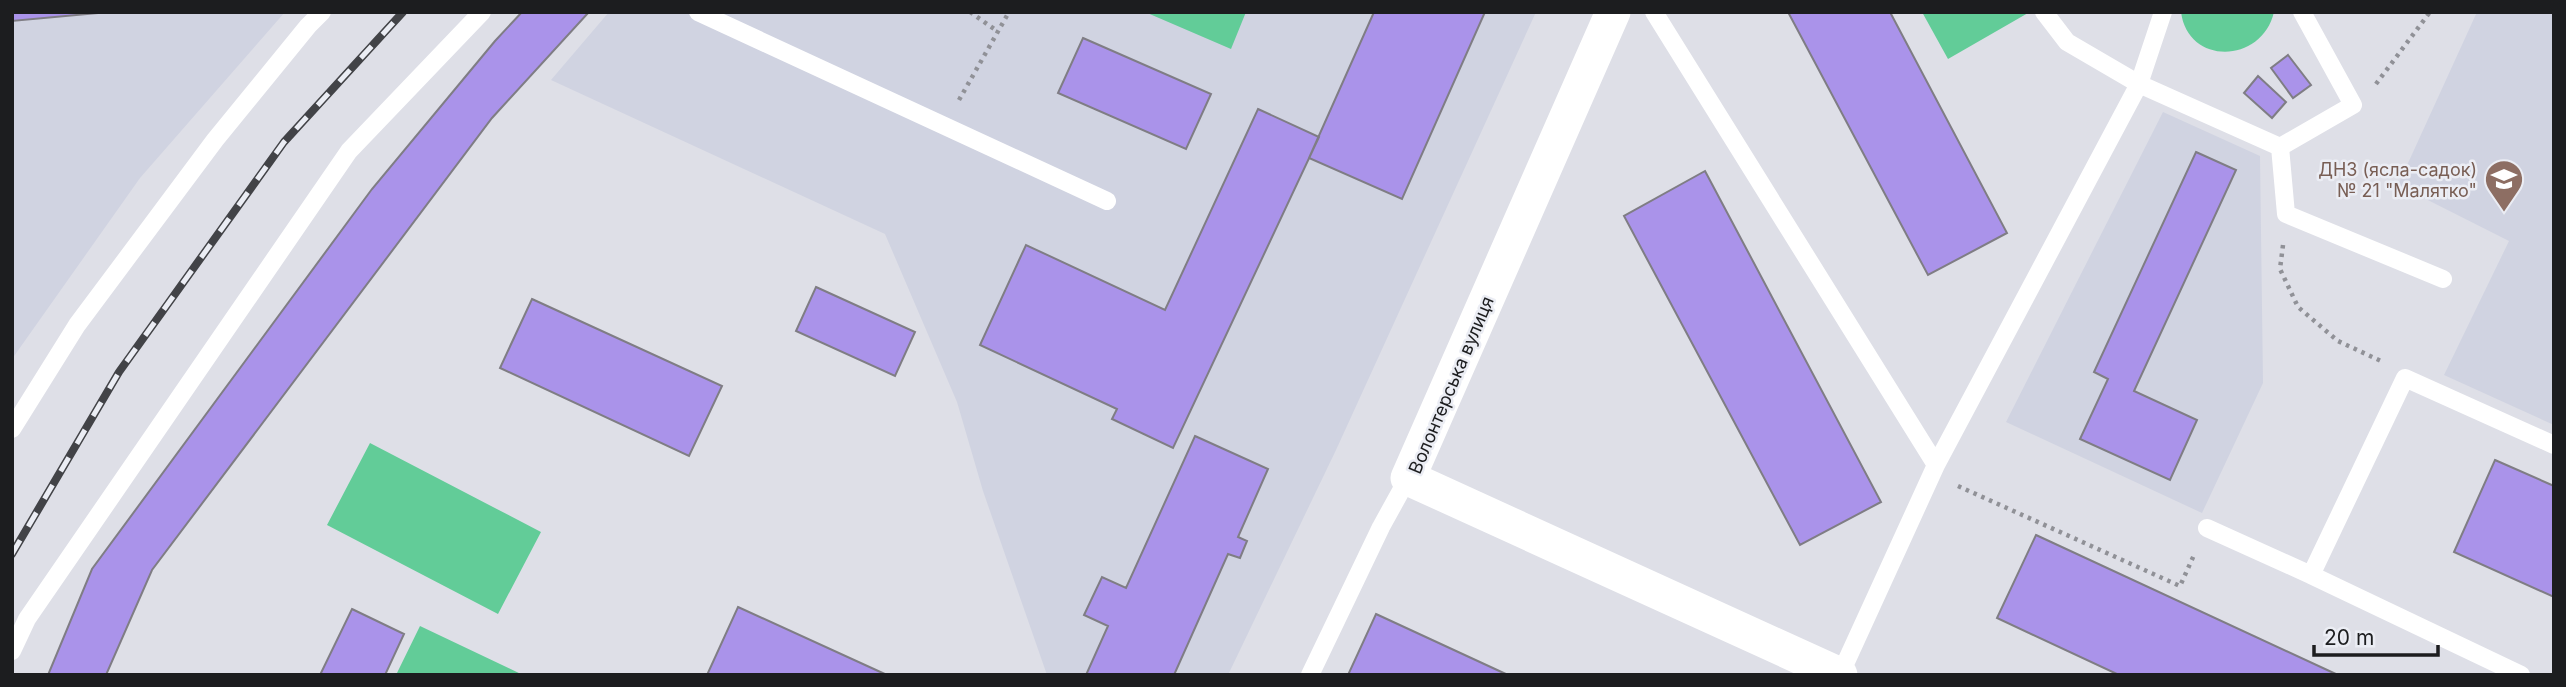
<svg xmlns="http://www.w3.org/2000/svg" width="2566" height="687" font-family="Inter,sans-serif">
<rect width="100%" height="100%" fill="#dedfe7"/>
<!-- built -->
<path fill="#d0d3e1" d="M12 12H285L140 178 12 359Z
M609 12H1536L1336 450 1228 675H1047L983 491 957 402 885 234 551 80Z
M2477 12H2554V425L2444 375 2509 241 2398 185Z
M2163 112 2260 156 2263 383 2202 513 2006 422Z"/>
<!-- green -->
<path fill="#62cc98" d="M1145 12H1246L1231 49Z
M1922 12H2028V13L1948 59Z
M2181 12H2274C2262 64 2188 66 2181 12Z
M370 443 541 532 498 614 327 525Z
M420 626 523 675H396Z"/>
<!-- building -->
<path fill="#aa93ea" stroke="#7f7d84" stroke-width="2" d="M12 12H109L12 21Z
M522 12H589L492 118 152 570 106 675H48L92 569 372 189 495 41Z
M1374 12H1485L1402 199 1309 158Z
M1788 12H1890L2007 233 1928 275Z
M1083 38 1211 94 1186 149 1058 93Z
M2288 55 2311 85 2293 98 2271 68Z
M2258 76 2286 102 2272 118 2244 93Z
M1258 109 1319 137 1173 448 1112 419 1117 409 980 345 1026 245 1165 310Z
M2196 152 2236 170 2134 391 2197 420 2170 480 2080 439 2108 379 2094 372Z
M1705 171 1881 502 1800 545 1624 216Z
M816 287 915 332 895 376 796 331Z
M532 299 722 386 689 456 500 368Z
M1195 436 1268 469 1238 537 1247 541 1240 558 1228 554 1174 675H1086L1108 626 1084 615 1102 577 1126 588Z
M2495 460 2554 486V597L2454 552Z
M2036 535 2338 675H2119L1997 618Z
M738 607 887 675H707Z
M352 609 404 634 385 675H320Z
M1376 614 1508 675H1348Z"/>
<g fill="none" stroke-linecap="round" stroke-linejoin="round">
<!-- path -->
<path stroke="#909197" stroke-width="4.5" stroke-dasharray="3.5 5" stroke-linecap="butt" d="M970 12 997 31
M2376 84 2430 12
M959 100 1009 12
M2283 245 2280 269 2298 307 2338 341 2381 361
M1958 486 2180 586 2194 555"/>
<!-- lane -->
<path stroke="#fff" stroke-width="18" d="M698 12 1107 201
M1654 12 1936 465
M2044 12 2067 42 2139 84 2280 147 2286 214 2443 279
M2280 147 2353 105 2302 12
M12 429 77 325 215 140 308 26 322 12
M2207 528 2311 575
M12 651 27 619 349 151 482 12
M1310 675 1381 527 1408 478
M1840 675 1936 465 2139 84 2163 12
M2521 675 2311 575 2405 378 2554 445"/>
<!-- street -->
<path stroke="#fff" stroke-width="35" d="M1613 12 1408 478 1840 675"/>
<!-- rail casing -->
<g stroke="#424347" stroke-width="8">
<path id="rail" d="M12 554 119 372 284 142 403 12"/>
</g>
<!-- rail -->
<use href="#rail" stroke="#ebedf4" stroke-width="5" stroke-dasharray="16" stroke-linecap="butt"/>
</g>
<!-- icons -->
<defs>
<g id="school-pin" transform="scale(2.0125)"><path d="M0 17L-7.5 6A9.5 9.5 0 1 1 7.5 6Z" fill="#8d6e63" stroke="#ebedf4"/><path d="M0-5L7-2L0 1L-7-2ZM-4 1L0 2.5L4 1V4Q0 6-4 4Z" fill="#fff"/></g>
</defs>
<g fill-rule="evenodd">
<use href="#school-pin" x="2504" y="179"/>
</g>
<g text-anchor="middle" dominant-baseline="central" stroke-width="5" stroke-linejoin="round" paint-order="stroke">
<!-- education labels -->
<g font-size="18" fill="#785e54" stroke="#ebedf4" text-anchor="end">
<text x="2477" y="169">ДНЗ (ясла-садок)<tspan x="2477" dy="21">№ 21 "Малятко"</tspan></text>
</g>
<!-- street labels -->
<g font-size="18" fill="#1c1d1f" stroke="#ebedf4">
<text transform="translate(1451 385) rotate(-67)">Волонтерська вулиця</text>
</g>
</g>
<!-- border -->
<rect width="2566" height="687" fill="none" stroke="#1c1d1f" stroke-width="28"/>
<!-- scale -->
<path d="M2314 645v10h124v-10" fill="none" stroke="#1c1d1f" stroke-width="3.5"/>
<text x="2324" y="645" font-size="21" fill="#1c1d1f" stroke="#ebedf4" stroke-width="5" paint-order="stroke">20 m</text>
</svg>
